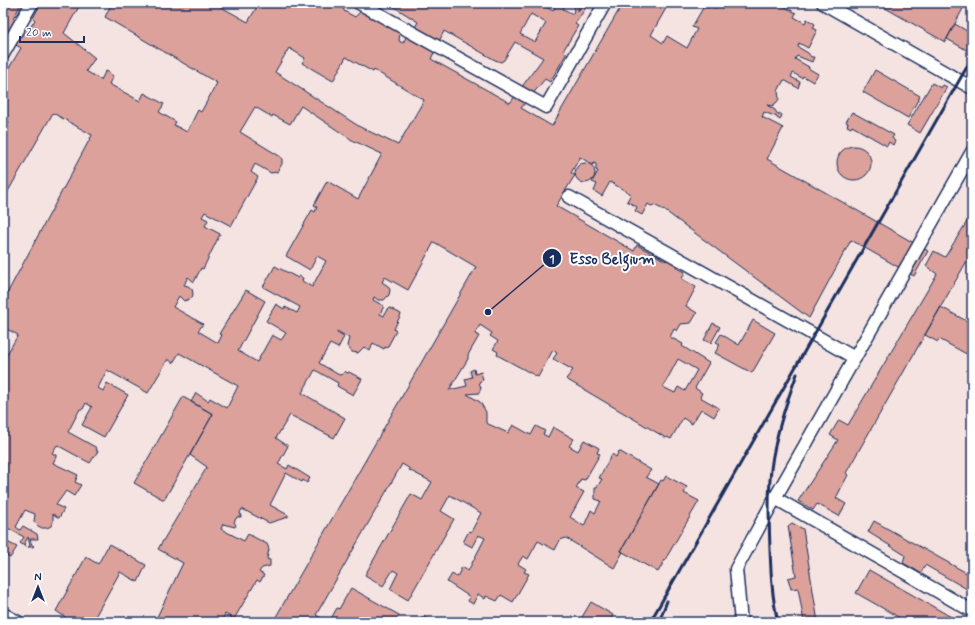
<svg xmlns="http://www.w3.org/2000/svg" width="975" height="625" font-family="Mynerve,sans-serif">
<rect width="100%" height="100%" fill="#fff"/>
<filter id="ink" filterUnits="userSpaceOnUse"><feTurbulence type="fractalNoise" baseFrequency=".025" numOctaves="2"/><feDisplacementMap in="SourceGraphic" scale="8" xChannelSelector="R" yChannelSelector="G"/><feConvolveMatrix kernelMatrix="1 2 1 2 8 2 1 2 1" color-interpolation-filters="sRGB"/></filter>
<g filter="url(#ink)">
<!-- built -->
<path fill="#f4e3e1" d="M3 3H972V622H3Z"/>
<!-- building -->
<path fill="#dba19a" stroke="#1b2f5e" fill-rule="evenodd" d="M3 3H22L13 18 30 28 35 20 33 18 41 3 48 4V3H81L64 33 95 58 86 71 101 80 105 72 107 71 113 76 109 84 140 101 144 93 164 104 159 112 176 122 174 125 187 132 198 110 201 112 217 83 105 17 112 3H214L248 22 258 5 254 3H343L344 11 355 17 361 11 400 33 399 41 403 43 411 27 414 29 418 22 388 3H539L553 11 557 3H566L563 9 573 14 575 3H579L578 11 584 3H589L575 24 578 26 563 51 567 53 550 82 545 79 521 108 552 126 623 3H669L651 35 663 43 667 36 687 48 697 29 692 27 703 8 711 6 716 8 719 3H778L796 13 794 17 805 23 807 19 815 24 813 28 817 30 808 48 799 43 798 47 808 53 811 57H814L812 62 797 56 795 59 809 67 808 68 818 74 813 82 803 76 802 78 793 73 791 77 800 82 798 88 784 80 778 91 779 99 777 102 772 106 767 105 775 110 778 115 779 113 782 115 780 120 777 118V117L764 112 762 117 783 128 767 159 928 251 914 276 851 240 809 318 664 210 654 205 651 206 648 204 642 215 635 211 637 207 627 201 631 194 610 182 602 196 594 191 597 184 592 182 598 171 596 170V164L594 163 593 165 580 157 571 173 575 175 556 206 634 251 637 245 666 261 671 254 680 259 676 267 685 272 682 279 696 287 686 306 697 313 691 323 681 324 677 331 674 329 670 337 683 344 682 346 709 363 695 388 702 393 700 397 719 408 714 417 701 409 692 424 683 418 671 439 667 437 666 438 566 379 573 370 553 359 557 353 553 350 538 377 497 355 498 352 493 349 498 341 490 336 492 333 480 325 475 334 479 336 468 355V359L449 390 467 386 465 379 472 377 470 371 474 369 475 374 481 372 483 380 479 382 481 388 479 393 467 394 480 402 486 412V423L508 433 513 425 531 435 536 426 545 431 543 434 548 437 553 427 574 439 569 446 578 451 584 440 599 448 597 453 600 454 585 480 581 479 576 488 584 492 570 517 584 526 591 510 595 513 601 501 595 499V487H597L602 479 599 478 612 454 616 457 619 451 651 470 646 477 659 484 621 551 623 552 614 568 566 538 560 540 555 550 538 541 528 559 523 556 518 564 526 569 524 572 529 574 513 602 501 595 497 601 486 596 485 599 478 594 473 604 468 601 470 597 447 582 452 574 457 577 462 567 468 571 485 538 478 535 472 547 463 542 469 531 471 532 481 513 450 495 441 511 454 519 408 600 390 589 398 573 393 570 383 586 365 575 411 494 422 500 432 482 409 470 410 469 402 464 316 615 325 620 324 622H273L476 267 434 242 408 290 385 277 382 282 388 286 390 290 389 295 384 300H378L374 297 373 300 384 306 380 314 384 316 387 309 390 308 401 314 394 329 396 331 387 348 385 347 384 349 373 343 370 351 364 347 358 353 352 352 347 346 349 338 337 331V333L344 337 338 348 330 344 319 363 339 375 343 374 345 371 347 373 349 372 362 379 353 395 337 386 338 383 315 370 302 393 345 418 334 438 290 415 276 438 288 446 278 464 287 469 289 465 310 478 307 483 303 480 302 482 286 473 270 505 288 515V517L269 523 242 509 240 513 241 517H237L234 522 236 525 235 527 223 524 221 529 244 541 248 534 267 544 269 549 267 559 270 560V566L262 568 259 572 264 575 260 582 257 580 234 619 225 614 221 622H157L155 621 183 563 158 549 207 467 190 455 213 414 191 402 196 393 208 401 210 398 227 408 238 386 179 353 173 363 168 359 148 393 107 370 98 388 103 391 107 383 128 395 104 437 82 425 92 407 86 403 83 409H80L68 432 97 448 96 450 98 451 90 463 57 445 52 453 56 455V457L53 463 78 475 75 482 81 485 74 496 66 491 56 505 64 509 59 518 53 514V522L51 526 47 528H42L38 526 34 522 35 514 25 510 16 527 20 530 23 526 37 534 38 539H30L32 545 34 546 33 547H28L30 546 28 537 24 544 26 546V547L20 543 24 537 4 526 3 528V401L4 398H3V361L18 335 3 327V301L92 135 53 113 3 200V131L9 122 3 119V78L21 48 3 37ZM531 14 546 23 535 42 520 34ZM444 31 495 60 501 62 504 60 515 42 543 58 510 103 431 59ZM289 48 305 58 302 63 333 81 346 57 373 72 374 70 424 100 398 145 360 127 275 72ZM301 106 352 140 382 154 358 199 327 181 314 205 317 207 315 212 312 210 286 256 310 270 317 256 326 261 312 287 302 281 303 278 299 276 298 278 275 266 263 287 300 307 297 313 285 307 284 309 276 304 266 321 286 333 281 340 272 335 257 362 238 351 265 301 246 290 219 334 222 335 218 343 198 331 203 324 173 307 179 296 184 301 192 298 193 294 192 289 188 286 184 285 188 277 194 282 201 268 203 269 220 234 205 226 208 220 202 217 205 212 231 226 258 177 251 172 255 164 271 173 277 172 282 164V159L281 157 240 132 255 107 272 117 273 115 290 124ZM678 359 697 370 685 391 678 387 675 393 663 387Z
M867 3H966L945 42 880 5 877 9Z
M955 24 972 34V53L947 39Z
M875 70 920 96 908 118 863 92Z
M932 83 941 88 943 85 947 87 920 133 907 125Z
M852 112 894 135 892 138 895 141 893 145 889 142 887 146 852 126 851 128 847 126 848 123 846 122Z
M837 163a17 17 0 1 1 34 0a17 17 0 1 1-34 0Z
M575 173a10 10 0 1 1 20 0a10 10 0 1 1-20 0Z
M968 220 972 222V252L846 473 848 475 836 498 846 504 839 516 817 504 813 510 798 501 838 440 830 435 839 420 848 425 937 274 926 266 934 251 945 257Z
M941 307 972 324V357L939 339 938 342 925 335Z
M753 320 775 333 752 373 715 353 720 344 716 342 721 334 739 345Z
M713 323 720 327 711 343 704 340Z
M183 397 213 414 164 500 134 483Z
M666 476 687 487 684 493 699 501 658 572 621 551 661 480 663 481Z
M874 521 972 576V592L925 565 921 573 903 563 905 555 868 532Z
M792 523 803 529 818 622H804L798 588 791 589 788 578 796 576 788 526Z
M3 540 17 547 10 558 3 554Z
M109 544 146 565 138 582 120 572 92 622H73L56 611 86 557 98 564Z
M869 570 960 622H907L856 593Z
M351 588 399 615 395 622H329L337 608 339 609Z
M591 602 613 615 609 622H579Z
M423 616 432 622H420Z"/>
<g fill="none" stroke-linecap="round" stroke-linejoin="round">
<!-- lane casing -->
<g stroke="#1b2f5e" stroke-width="15">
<path id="lane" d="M359 3 546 107 605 3
M823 3 972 88
M3 54 32 3
M972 152 775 498 972 611
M569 197 855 358
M3 614 18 622
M741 622 736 569 775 498"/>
</g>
<!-- lane -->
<use href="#lane" stroke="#fff" stroke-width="12"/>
<!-- rail -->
<path stroke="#1b2f5e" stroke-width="3" d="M650 622 972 58
M659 622 667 601
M778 622C772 598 771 574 770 550 769 516 767 480 775 446 780 421 788 398 797 374"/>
</g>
</g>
<!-- callouts -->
<path fill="none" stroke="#1b2f5e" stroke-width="1.5" d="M488 312L552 258"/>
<g fill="#1b2f5e" stroke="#fff" stroke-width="1.5">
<circle cx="488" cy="312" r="4"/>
<circle cx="552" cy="258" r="10"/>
</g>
<g font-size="12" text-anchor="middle" font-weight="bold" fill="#fff">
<text x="552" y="263">1</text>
</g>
<g font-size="15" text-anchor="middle" font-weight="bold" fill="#1b2f5e" stroke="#fff" stroke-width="4" stroke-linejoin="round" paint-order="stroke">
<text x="612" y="264">Esso Belgium</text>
</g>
<!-- margin -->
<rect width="975" height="625" fill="none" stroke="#fff" stroke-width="16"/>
<rect x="8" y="8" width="959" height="609" fill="none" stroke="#1b2f5e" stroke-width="1.5" filter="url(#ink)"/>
<!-- north arrow -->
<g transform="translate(38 587)" stroke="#ffffff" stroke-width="3" paint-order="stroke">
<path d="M0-3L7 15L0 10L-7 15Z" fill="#1b2f5e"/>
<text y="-6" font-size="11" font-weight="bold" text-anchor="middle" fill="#1b2f5e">N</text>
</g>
<!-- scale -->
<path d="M20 36v6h64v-6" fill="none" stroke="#1b2f5e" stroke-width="2"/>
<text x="26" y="36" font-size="12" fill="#1b2f5e" stroke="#ffffff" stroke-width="3" paint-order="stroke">20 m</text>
</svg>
